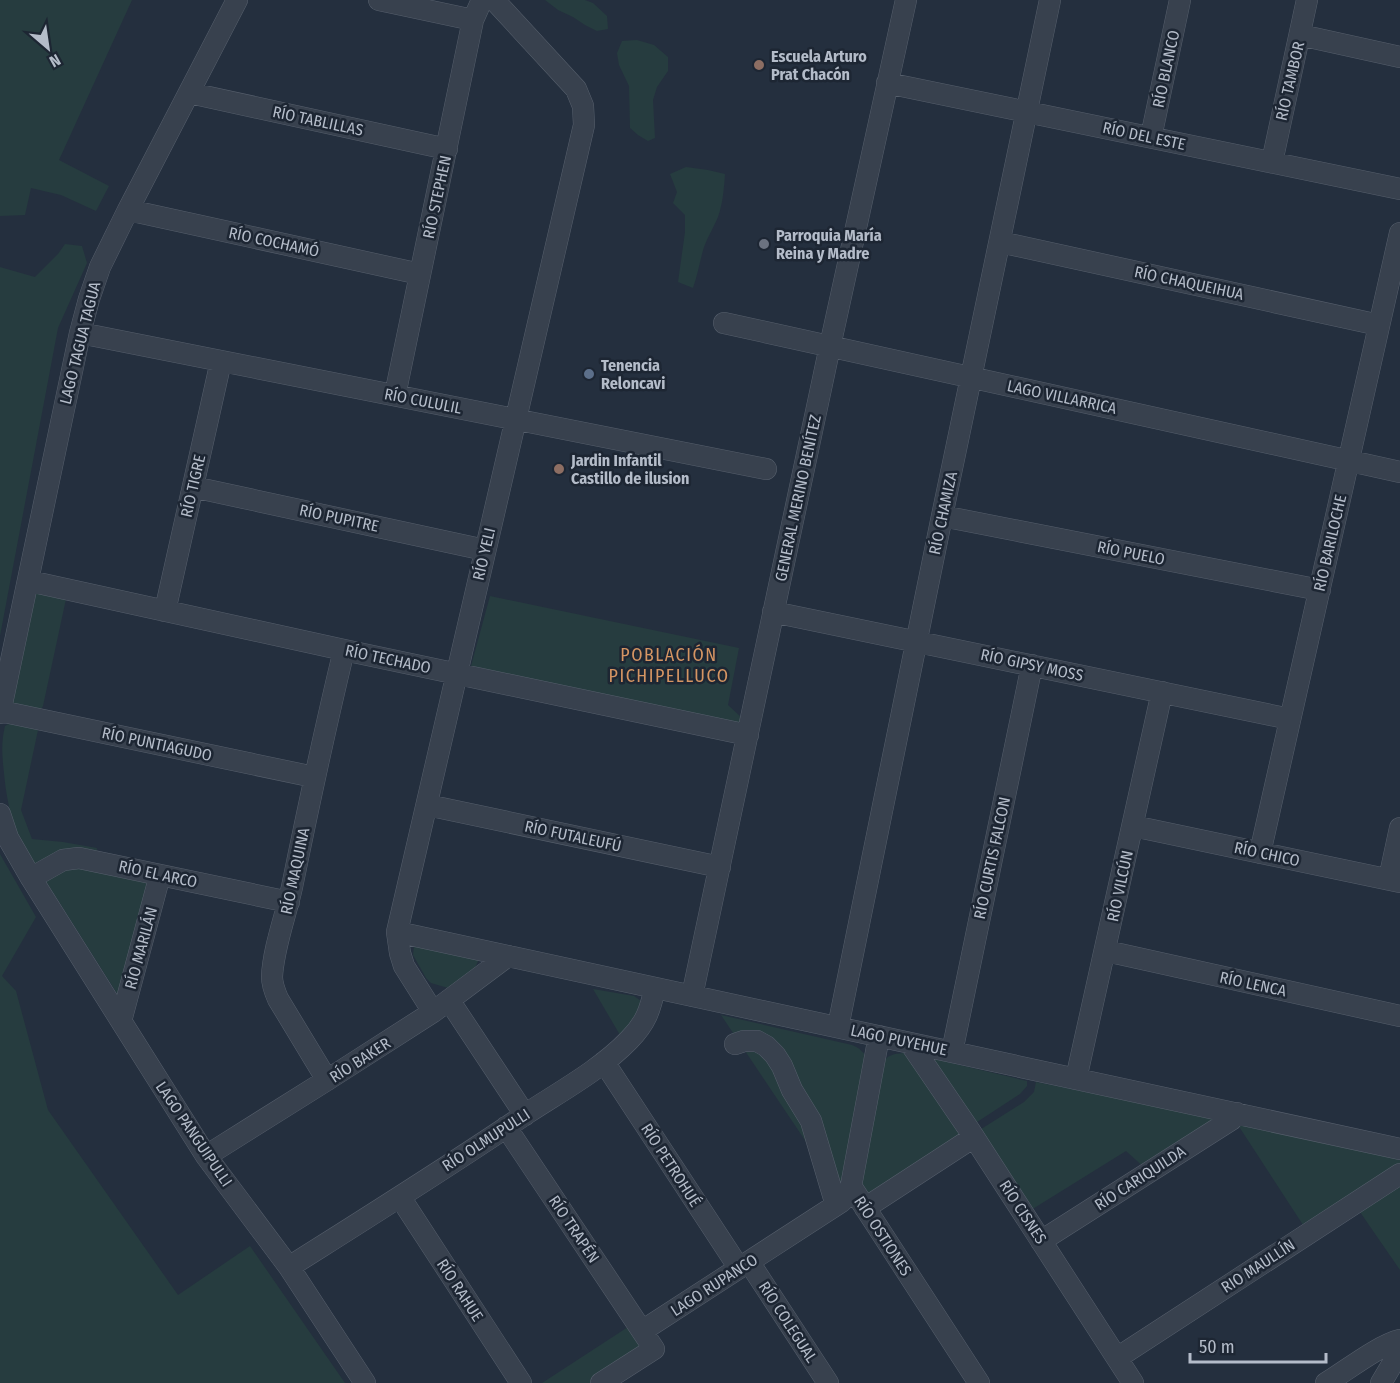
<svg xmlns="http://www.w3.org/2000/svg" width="1400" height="1383" font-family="'Fira Sans Condensed',sans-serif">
<rect width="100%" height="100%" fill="#242f3e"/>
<!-- green -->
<path fill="#263c3f" d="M0 0H132L59 160 109 186 96 211 61 195 31 188 25 215 0 216Z
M545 0H585L593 3 607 16 608 29 597 31 585 25 573 17 558 10Z
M637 40 654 45 668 57V71L657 87 653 100 655 138 648 141 638 135 630 128 629 86 619 65 617 53 622 41Z
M686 167 708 170 725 174C724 188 723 203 718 217 714 227 708 236 704 247 700 260 698 274 693 288L678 282 685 232V215L673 203 677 192 670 174Z
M65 244 82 246 87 263 58 328 0 636V267L35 277 58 254Z
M37 593 66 599 43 706 39 713H28L9 701 32 594Z
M490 596 739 648 728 705 742 718 740 725 471 666Z
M12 722H18L38 730 21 810 32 839 63 842 97 848 96 857 36 870C16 841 7 807 4 773 2 756 1 742 5 726Z
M0 854 36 917 2 976 16 991 48 1110 178 1295 250 1246 345 1383H0Z
M72 864 148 880V886L118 995 45 880Z
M414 946 479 959 474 970 448 988 431 983 426 978 413 955Z
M593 989 634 996 641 1001 639 1016 620 1035Z
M721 1015 852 1045C860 1048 863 1052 867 1058L841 1185 837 1188Z
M903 1053 910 1056 961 1125V1137L878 1195 867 1194 861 1189 858 1168 882 1063C888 1055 893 1054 903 1053Z
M934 1059 1027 1081V1086L1020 1094 971 1126 931 1061Z
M1036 1082 1208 1116 1212 1119V1124L1146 1169 1126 1151 1031 1210 978 1131 1024 1102 1034 1092Z
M1236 1122 1400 1155V1270L1351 1199 1305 1228Z
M628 1327 634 1332 641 1350 595 1383H542Z"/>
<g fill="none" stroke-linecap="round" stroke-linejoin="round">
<!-- minor casing -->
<g stroke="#565f6c" stroke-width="22">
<path id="minor" d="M379 0 473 20
M1300 35 1400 57
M887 83 1400 189
M190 93 447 149
M1151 137 1180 0
M1272 162 1307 0
M128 210 420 274
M1000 242 1379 325
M724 323 1400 472
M80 333 766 469
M395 395 473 20 482 0
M193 487 485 550
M942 516 1320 590
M29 581 344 650 748 735
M165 611 221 361
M773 612 1290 719
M0 711 314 777
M0 713 80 333 89 299 100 267 128 210 237 0
M427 805 720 867
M0 814 8 838 31 878 206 1156 289 1267 365 1383
M1133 826 1400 882
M1260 853 1400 233
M31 878 63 860 79 858 289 902
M1389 879 1400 828
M397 932 1400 1149
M1106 951 1400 1016
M692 996 830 346 906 0
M449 1000 525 1115
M433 1012 404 966 400 953 397 932 584 125 583 106 576 89 494 0
M121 1021 160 875
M838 1027 942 516 1050 0
M910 1043 970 1131 1133 1383
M735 1044 744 1041H757L766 1046 775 1055 782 1066 792 1090 811 1121 836 1205
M952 1052 1032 665
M604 1062 739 1268
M1076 1079 1162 692
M327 1080 278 999C275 992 272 985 272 977 273 949 286 915 292 887 308 808 325 729 344 650
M506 1127 654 1349 601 1383
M206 1156 327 1080 433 1012 508 956
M851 1186 979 1383
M400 1197 521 1383
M865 1208 974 1137
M1041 1241 1231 1120 1237 1113
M749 1262 828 1383
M289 1267C368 1217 448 1167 526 1114 561 1091 600 1070 629 1040 646 1023 650 1010 655 988
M642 1331 841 1202 846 1197 851 1186 879 1036
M1117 1358 1400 1174
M1326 1383C1346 1371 1379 1345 1400 1340
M1381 1383 1400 1351"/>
</g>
<!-- minor -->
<use href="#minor" stroke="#38414e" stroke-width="21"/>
</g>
<!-- markers -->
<g fill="#8d6e63" stroke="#1d2633" stroke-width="2">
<circle cx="759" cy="65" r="6"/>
<circle cx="559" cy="469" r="6"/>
</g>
<circle fill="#6b7280" stroke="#1d2633" stroke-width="2" cx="764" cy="244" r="6"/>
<circle fill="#5c6f8a" stroke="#1d2633" stroke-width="2" cx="589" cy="374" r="6"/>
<g text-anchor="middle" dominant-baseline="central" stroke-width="5" stroke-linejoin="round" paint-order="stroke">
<!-- poi labels -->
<g font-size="16" font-weight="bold" fill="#b4bcc9" stroke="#1d2633" text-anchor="start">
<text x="771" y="56">Escuela Arturo<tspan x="771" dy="18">Prat Chacón</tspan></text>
<text x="776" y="235">Parroquia María<tspan x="776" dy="18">Reina y Madre</tspan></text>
<text x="601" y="365">Tenencia<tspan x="601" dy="18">Reloncavi</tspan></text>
<text x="571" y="460">Jardin Infantil<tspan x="571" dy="18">Castillo de ilusion</tspan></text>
</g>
<!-- street labels -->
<g font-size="16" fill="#b4bcc9" stroke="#1d2633">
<text transform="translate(1166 69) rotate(-78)">RÍO BLANCO</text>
<text transform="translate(1290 81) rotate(-77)">RÍO TAMBOR</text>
<text transform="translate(318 121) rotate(12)">RÍO TABLILLAS</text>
<text transform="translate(1144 136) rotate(12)">RÍO DEL ESTE</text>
<text transform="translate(437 197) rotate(-78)">RÍO STEPHEN</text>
<text transform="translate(274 242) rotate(12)">RÍO COCHAMÓ</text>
<text transform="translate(1189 283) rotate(12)">RÍO CHAQUEIHUA</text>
<text transform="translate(80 343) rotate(-76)">LAGO TAGUA TAGUA</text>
<text transform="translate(1062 397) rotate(12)">LAGO VILLARRICA</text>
<text transform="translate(423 401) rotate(11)">RÍO CULULIL</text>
<text transform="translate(193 486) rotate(-77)">RÍO TIGRE</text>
<text transform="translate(798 498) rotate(-78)">GENERAL MERINO BENÍTEZ</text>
<text transform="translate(943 513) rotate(-78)">RÍO CHAMIZA</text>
<text transform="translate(339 518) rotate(12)">RÍO PUPITRE</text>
<text transform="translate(1330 543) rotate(-77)">RÍO BARILOCHE</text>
<text transform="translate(1131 553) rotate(11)">RÍO PUELO</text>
<text transform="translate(484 554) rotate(-77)">RÍO YELI</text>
<text transform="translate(388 659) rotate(12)">RÍO TECHADO</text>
<text transform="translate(1032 665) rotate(12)">RÍO GIPSY MOSS</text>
<text transform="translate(157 744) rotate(12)">RÍO PUNTIAGUDO</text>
<text transform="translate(573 836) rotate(12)">RÍO FUTALEUFÚ</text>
<text transform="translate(1267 854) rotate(12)">RÍO CHICO</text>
<text transform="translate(992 858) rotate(-78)">RÍO CURTIS FALCON</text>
<text transform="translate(295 871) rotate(-78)">RÍO MAQUINA</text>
<text transform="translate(158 874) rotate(12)">RÍO EL ARCO</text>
<text transform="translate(1120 886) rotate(-78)">RÍO VILCÚN</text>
<text transform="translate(141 948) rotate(-75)">RÍO MARILÁN</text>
<text transform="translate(1253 984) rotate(12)">RÍO LENCA</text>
<text transform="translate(899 1040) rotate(12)">LAGO PUYEHUE</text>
<text transform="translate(360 1060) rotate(-33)">RÍO BAKER</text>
<text transform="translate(194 1134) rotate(56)">LAGO PANGUIPULLI</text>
<text transform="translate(486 1140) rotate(-33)">RÍO OLMUPULLI</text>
<text transform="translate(671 1165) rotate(57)">RÍO PETROHUÉ</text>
<text transform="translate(1140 1178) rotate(-33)">RÍO CARIQUILDA</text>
<text transform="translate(1023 1212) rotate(57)">RÍO CISNES</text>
<text transform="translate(574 1229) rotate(56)">RÍO TRAPÉN</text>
<text transform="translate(883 1236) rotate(57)">RÍO OSTIONES</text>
<text transform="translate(1258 1266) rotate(-33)">RIO MAULLÍN</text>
<text transform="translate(714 1285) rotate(-33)">LAGO RUPANCO</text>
<text transform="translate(460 1290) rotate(57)">RÍO RAHUE</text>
<text transform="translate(788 1322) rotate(57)">RÍO COLEGUAL</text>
</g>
<!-- neighbourhood labels -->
<g font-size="18" letter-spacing="1.5" fill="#d59563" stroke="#1d2633">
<text x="669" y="655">POBLACIÓN<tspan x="669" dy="21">PICHIPELLUCO</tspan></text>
</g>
</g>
<!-- north arrow -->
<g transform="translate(48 48) rotate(151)" stroke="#1d2633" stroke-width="4.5" paint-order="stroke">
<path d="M0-4.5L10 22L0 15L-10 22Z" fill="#b4bcc9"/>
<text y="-9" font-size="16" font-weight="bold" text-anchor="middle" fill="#b4bcc9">N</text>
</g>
<!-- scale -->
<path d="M1190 1353v9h136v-9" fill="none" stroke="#b4bcc9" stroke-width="3"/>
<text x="1199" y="1353" font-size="18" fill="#b4bcc9" stroke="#1d2633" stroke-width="4.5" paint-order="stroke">50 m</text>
</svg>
